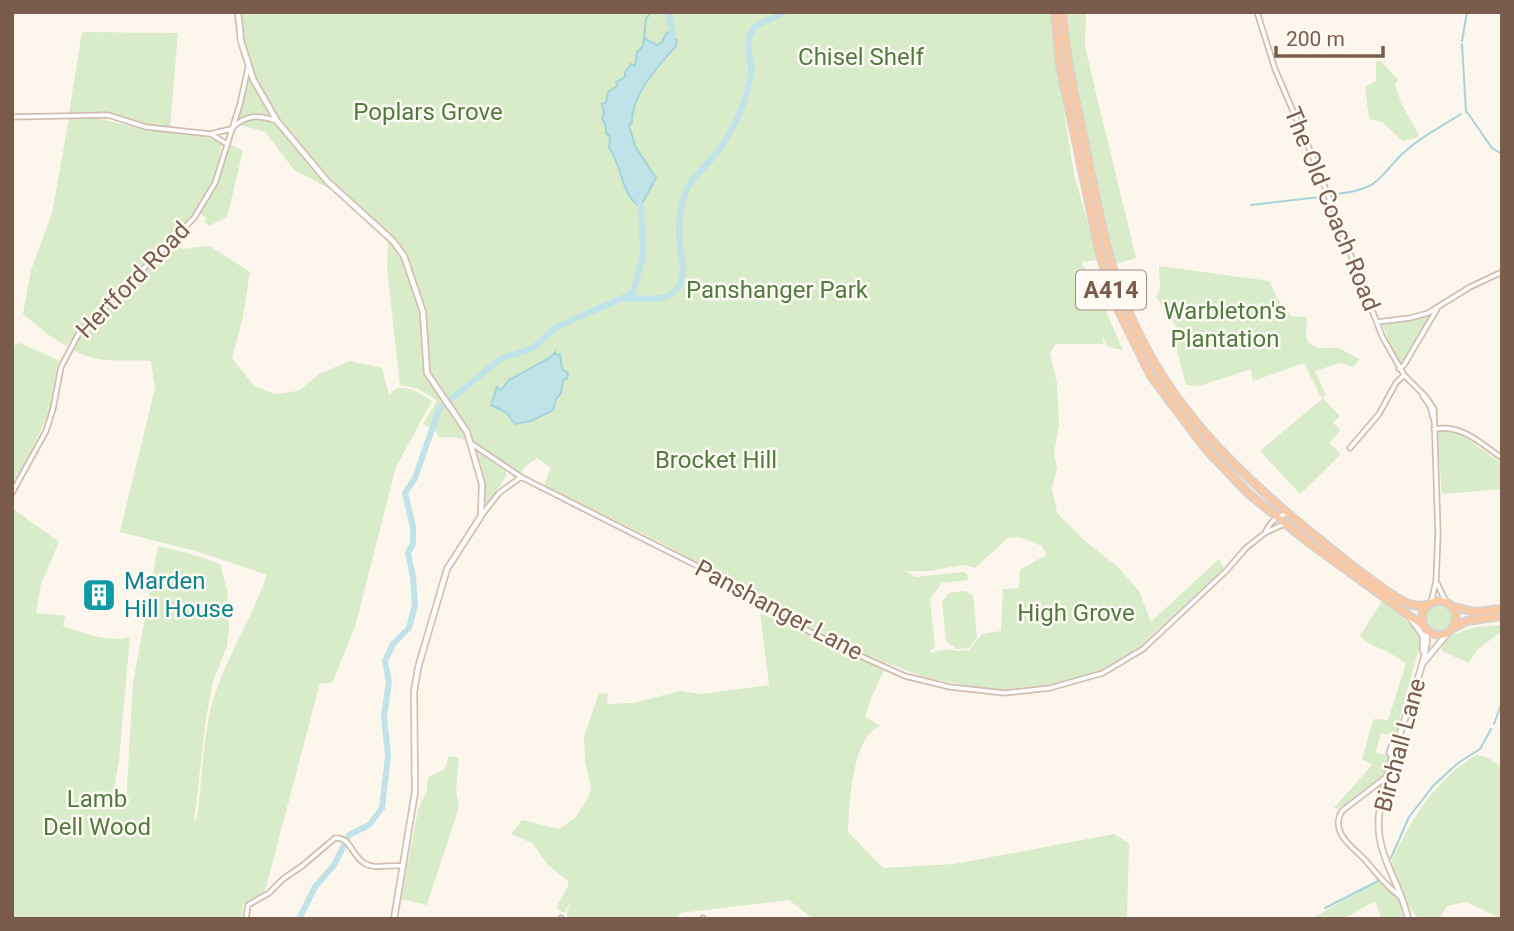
<svg xmlns="http://www.w3.org/2000/svg" width="1514" height="931" font-family="Roboto,sans-serif">
<rect width="100%" height="100%" fill="#fdf6ec"/>
<!-- green -->
<path fill="#d8ecc9" fill-rule="evenodd" d="M240 12H1051V27L1074 174 1098 260 1081 262 1090 275 1123 350 1108 347 1101 333 1104 344H1056L1050 353 1057 384 1059 425 1054 454 1057 468 1052 488 1057 513 1085 541 1117 566 1139 591 1151 622 1219 559 1224 568 1138 648 1103 671 1060 683 998 690 974 687 924 677 868 656 794 621 667 546 544 485 551 468 537 458 525 467 520 474C497 460 469 431 440 438L436 432 423 424 437 401 419 389 400 385 387 268 388 240 334 191 294 170 265 132 237 124 250 76 255 75C247 54 239 35 240 12ZM1019 537 1042 546 1046 555 1020 570 1019 588 1003 589 1001 631 982 634 969 650C952 653 946 646 931 653L930 650 935 648 930 599 942 583 968 580 967 574 963 572 916 577 905 571H928L963 565 975 568 1008 538Z
M1069 12H1086L1085 47 1136 258 1116 264 1070 55Z
M82 32 178 33 170 128C136 125 104 111 69 113Z
M1376 61H1381L1398 80 1395 84 1401 103 1419 135 1416 138 1403 141 1382 122 1369 119 1365 87 1376 81Z
M92 117 147 130 199 135 222 143C219 159 217 175 209 190 174 252 108 289 66 346L50 336 23 314 31 270 52 213 69 118Z
M230 144 243 151 227 217 209 226 205 222 206 217 198 213C213 191 224 170 230 144Z
M174 244 182 249 210 246 250 272 243 317 232 358 254 386 275 394 298 391 321 373 350 361 382 368 389 395C400 380 420 393 432 401L396 467 355 627 332 683H320L265 891 243 905 242 919H12V508L59 542 41 584 36 613 65 616 63 626C85 633 107 643 130 637L119 760 114 790 121 792 126 804 133 683 158 546 191 554 220 564 227 591 229 629 227 646 213 682 206 718 194 821 197 819C202 782 203 735 213 700 227 656 252 618 267 575L196 551 120 532 155 388 151 361C123 359 97 365 71 349 93 312 142 274 174 244Z
M1159 266 1269 281 1278 299 1291 316 1307 317 1306 335 1308 342 1318 348H1339L1359 359 1354 367 1340 363 1315 371 1326 395 1321 397 1304 363 1253 381 1251 369 1199 386 1186 385 1173 335 1176 326 1156 297 1160 288Z
M1433 312 1405 361 1399 363 1381 322 1413 319Z
M20 343 58 360 49 413 12 490V346Z
M1323 398 1340 416 1333 423 1341 430 1329 443 1341 454 1300 494 1260 451Z
M1447 429 1459 433 1502 464V489L1442 494 1437 434 1440 430Z
M478 452 505 471 507 475 486 507Z
M964 591 973 595 977 638 969 648 956 649 946 641 942 602 949 593Z
M1382 601C1395 612 1421 627 1420 645L1395 736 1381 733 1376 752 1390 757 1383 775 1346 804 1337 809 1334 808 1372 765 1362 759 1373 721 1375 719 1388 720 1406 664C1392 651 1370 647 1360 636Z
M1425 618a14 14 0 1 1 28 0a14 14 0 1 1-28 0Z
M760 613 885 669 871 698 865 717 881 726C852 734 849 806 848 832L883 868 954 864 1114 834 1129 843 1127 919H813L789 900 680 913 678 919H567V911L571 902 564 913 556 908 568 886V881L548 865 532 843 511 834 522 820 559 829 576 817 589 796 591 788 585 761 584 737 599 693 608 694 607 704 633 703 680 691 701 694 769 685Z
M1502 625V631L1477 650 1469 663 1441 651C1446 628 1483 626 1502 625Z
M1477 755 1486 757 1502 767V919L1467 902 1447 906 1439 919H1418L1404 899 1390 866C1408 823 1436 778 1477 755Z
M449 756 459 758 456 790 459 807 427 905 401 899 418 810 427 790 428 777 444 770Z
M1381 879 1398 895 1403 919H1381L1376 902 1372 903 1343 919H1311Z"/>
<!-- water -->
<path fill="#bfe3e8" stroke="#a5d3da" stroke-width="2" d="M667 32 677 40 676 46C657 67 632 94 632 122L629 125 635 146 656 178 640 207C621 195 622 165 609 148L610 137 606 133V127L602 118 604 114 602 104 606 102 608 92 617 86 616 82 625 77V72L631 64 635 66 637 52 643 46 644 38 657 45 662 42Z
M555 352 556 355 560 354 562 369 568 373 567 379 563 380 561 393 556 399 553 410 531 421 515 424 507 413 491 405 497 387 501 390 509 380 551 357Z"/>
<g fill="none" stroke-linecap="round" stroke-linejoin="round">
<!-- stream -->
<path stroke="#a5d3da" stroke-width="2" d="M644 38 646 19 651 12
M1462 41 1467 12
M1462 44 1466 112
M1467 112 1492 148 1502 154
M1336 194C1385 189 1377 175 1409 148 1424 135 1444 125 1461 114
M1251 205 1320 197
M1494 724 1502 702
M1391 858 1409 817 1433 786 1458 763 1480 749 1491 729
M1325 908 1378 881"/>
<!-- river -->
<path stroke="#bfe3e8" stroke-width="6" d="M669 12 673 35 670 40
M627 299C642 297 667 303 677 289 690 270 678 251 679 231 679 218 682 201 687 189 690 178 716 158 724 143 736 123 748 97 751 73 753 59 744 45 752 31 758 20 773 21 783 12
M299 919 315 887 334 865 349 835 369 825 382 808 388 756 384 716 389 682 385 661 393 644 409 628 415 605 413 577 408 553 413 544V527L405 493 415 478 439 409 500 359 533 348 555 328 633 293 643 255 641 206 638 201"/>
<!-- minor casing -->
<g stroke="#d1beb0" stroke-width="7">
<path id="minor" d="M1257 12 1275 69 1317 167 1382 336 1404 375 1426 397 1434 409 1438 534 1436 581 1431 603
M12 117 108 115 146 127 210 134 231 129
M232 128C247 114 258 115 277 121
M211 134 227 144
M1377 322 1410 318 1428 313 1470 287 1502 272
M1399 369 1404 365 1437 309
M1423 396 1430 406 1434 421
M1434 429C1462 424 1480 443 1502 458
M472 444 521 477 711 573 788 621 847 650 905 676 950 687 1005 693 1050 688 1103 673 1143 649 1226 571 1246 548 1265 533 1284 524
M1350 448 1379 414 1396 383 1404 375
M12 493 46 431 53 409 61 367 79 333 194 218 215 183 240 104 248 68
M481 516 499 493 521 477
M1266 531C1271 521 1277 515 1288 514
M1437 583 1446 602
M1392 757 1389 753 1393 741 1398 739
M1385 778 1342 811C1329 833 1353 847 1366 861 1377 874 1387 887 1401 897
M561 918 562 919
M703 918V919
M246 919 248 905 269 893 283 879 302 866 335 838C351 837 351 855 364 863 374 870 391 864 404 866"/>
</g>
<!-- secondary casing -->
<g stroke="#d6c0b0" stroke-width="8">
<path id="secondary" d="M238 12 241 41 253 79 277 121 327 181 393 241 404 256 423 312 427 373 467 432 482 484 481 516 447 569 418 668 414 692 415 792 394 919
M1409 616 1423 636V651
M1423 663 1448 633
M1408 919C1401 883 1375 855 1379 816 1382 778 1404 725 1415 687 1421 668 1428 650 1427 630"/>
</g>
<!-- trunk casing -->
<g stroke="#dad1cd" stroke-width="10">
<path id="trunk" d="M1055 12 1060 65 1100 255 1118 309 1151 376 1205 448 1249 494 1307 541 1425 627
M1063 12C1065 64 1079 113 1089 164 1098 205 1105 247 1119 287 1158 399 1235 472 1325 544 1343 558 1392 599 1412 605 1417 606 1422 606 1427 605
M1422 618a17 17 0 1 1 34 0a17 17 0 1 1-34 0Z
M1454 607 1475 612 1502 609
M1453 628 1467 621 1502 616"/>
</g>
<!-- minor -->
<use href="#minor" stroke="#fff" stroke-width="3.5"/>
<!-- secondary -->
<use href="#secondary" stroke="#fff" stroke-width="4.5"/>
<!-- trunk -->
<use href="#trunk" stroke="#f9c8a4" stroke-width="6"/>
</g>
<!-- icons -->
<defs>
<g id="building-square" transform="scale(1.75)"><rect x="-9" y="-9" width="18" height="18" rx="4" fill="#0f9aa8" stroke="#fffaf3"/><path d="M-4-6H4V6H1V3H-1V6H-4ZM-2.5-4.3h1.7v1.8h-1.7ZM.8-4.3h1.7v1.8H.8ZM-2.5-1h1.7V.8h-1.7ZM.8-1h1.7V.8H.8Z" fill="#fff"/></g>
</defs>
<g fill-rule="evenodd">
<use href="#building-square" x="99" y="595"/>
</g>
<g text-anchor="middle" dominant-baseline="central" stroke-width="5" stroke-linejoin="round" paint-order="stroke">
<!-- shield labels -->
<rect fill="#fffaf3" stroke="#a28b7f" stroke-width="2" x="1076" y="270.5" width="70" height="39" rx="5"/>
<g font-size="23" font-weight="bold" fill="#7a5c4d">
<text x="1111" y="290">A414</text>
</g>
<!-- park labels -->
<g font-size="24" fill="#537a41" stroke="#fffaf3">
<text x="861" y="57">Chisel Shelf</text>
<text x="428" y="112">Poplars Grove</text>
<text x="777" y="290">Panshanger Park</text>
<text x="1225" y="311">Warbleton's<tspan x="1225" dy="28">Plantation</tspan></text>
<text x="716" y="460">Brocket Hill</text>
<text x="1076" y="613">High Grove</text>
<text x="97" y="799">Lamb<tspan x="97" dy="28">Dell Wood</tspan></text>
</g>
<!-- street labels -->
<g font-size="24" fill="#7a5c4d" stroke="#fffaf3">
<text transform="translate(1332 209) rotate(68)">The Old Coach Road</text>
<text transform="translate(133 280) rotate(-46)">Hertford Road</text>
<text transform="translate(779 610) rotate(28)">Panshanger Lane</text>
<text transform="translate(1400 745) rotate(-75)">Birchall Lane</text>
</g>
<!-- culture labels -->
<g font-size="24" fill="#0d838f" stroke="#fffaf3" text-anchor="start">
<text x="124" y="581">Marden<tspan x="124" dy="28">Hill House</tspan></text>
</g>
</g>
<!-- border -->
<rect width="1514" height="931" fill="none" stroke="#7a5c4d" stroke-width="28"/>
<!-- scale -->
<path d="M1276 46v10h107v-10" fill="none" stroke="#7a5c4d" stroke-width="3.5"/>
<text x="1286" y="46" font-size="21" fill="#7a5c4d" stroke="#fffaf3" stroke-width="5" paint-order="stroke">200 m</text>
</svg>
